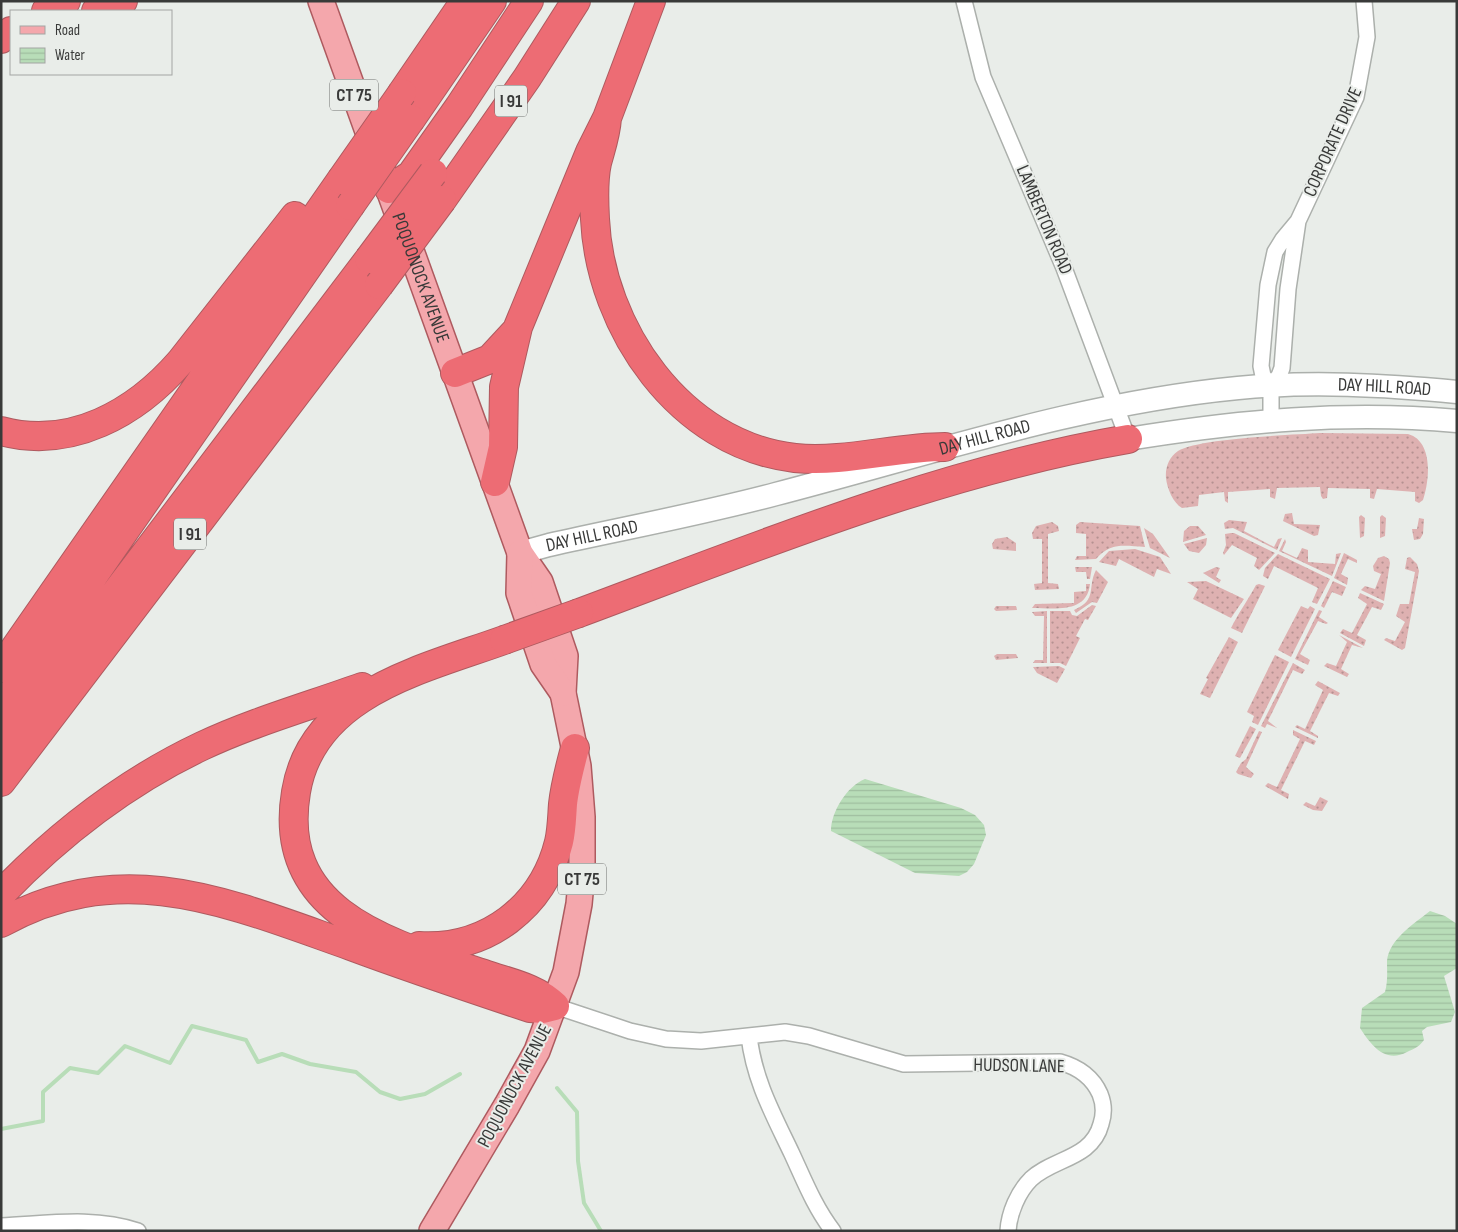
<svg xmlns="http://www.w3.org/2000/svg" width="1458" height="1232" font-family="'Sofia Sans Condensed',sans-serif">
<defs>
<pattern id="grass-dots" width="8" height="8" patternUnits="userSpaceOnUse" patternTransform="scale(1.25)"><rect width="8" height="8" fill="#deb1b1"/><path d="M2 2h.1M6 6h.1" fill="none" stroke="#b59191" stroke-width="1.8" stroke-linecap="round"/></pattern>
<pattern id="water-rules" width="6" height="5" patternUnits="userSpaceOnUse" patternTransform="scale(1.25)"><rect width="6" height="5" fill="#b8ddb8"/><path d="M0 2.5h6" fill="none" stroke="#9fbe9f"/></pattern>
</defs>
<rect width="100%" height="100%" fill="#e9ede9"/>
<!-- grass -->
<path fill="url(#grass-dots)" d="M1320 433 1408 434C1433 441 1430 479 1423 500L1419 503 1415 501V492L1377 489 1374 499 1370 498V489L1328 488 1327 498 1323 499 1321 496 1320 487 1277 488 1275 499 1270 497V489L1228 492V503L1225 501 1224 492 1199 495 1198 506 1182 508C1173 503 1167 488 1166 478 1165 468 1169 457 1178 451 1198 438 1292 435 1320 433Z
M1292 513 1294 524 1320 525 1318 535 1314 536 1283 521 1285 514Z
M1361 515 1365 518 1364 536 1360 538 1359 517Z
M1382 515 1386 518 1385 536 1380 538V517Z
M1419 518 1424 519 1423 534 1420 539 1414 540 1412 529H1417Z
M1229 520 1247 522 1244 531 1274 547 1278 539 1282 538 1277 550 1233 528 1225 529 1224 523Z
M1052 522 1058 526 1059 531 1048 534V583L1058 584 1059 589 1035 590 1034 584 1042 583V539H1033L1032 533 1036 526Z
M1080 522 1140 526 1145 547C1124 546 1111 542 1096 559L1075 560 1077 556H1086V534L1076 533V525Z
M1190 526H1198L1206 535 1183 542 1184 531Z
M1144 528 1153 534 1170 558 1150 548Z
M1231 533H1234L1275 553 1259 570 1254 566 1257 558 1232 545 1224 555 1223 553 1226 545 1225 534Z
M1007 537 1016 543V551L993 549 992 544 995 539Z
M1207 538 1206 545 1199 553 1189 551 1184 544Z
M1285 539 1286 542 1282 551 1297 558 1302 548 1308 550V562L1335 564 1336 554 1341 553 1332 576 1279 551Z
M1135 549 1160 557 1171 574 1157 569 1154 577 1119 559 1116 566 1099 562 1109 551Z
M1344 553 1357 560V563L1348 559 1341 574 1348 578 1347 585 1334 578Z
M1278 554 1330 579 1317 604 1312 602 1318 588 1274 566 1268 579 1263 576 1265 568Z
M1384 556 1389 559 1390 563 1384 601 1361 590 1365 586 1375 589 1381 574 1374 571 1373 566 1378 558Z
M1410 557 1417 564 1419 571 1405 648 1402 650 1384 640 1386 638 1395 641 1405 622 1396 616 1400 604H1409L1415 572 1405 569 1407 558Z
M1075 567H1092L1090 579H1087L1086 572H1076Z
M1216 567 1220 568 1216 577 1221 580 1219 583 1203 573Z
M1096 570 1108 582 1097 603 1092 602 1076 613 1074 610C1098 600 1087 587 1096 570Z
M1206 581 1244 599 1231 618 1193 599 1198 589 1187 582Z
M1333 581 1346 587 1342 596 1332 592 1324 608 1321 606Z
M1086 584H1090C1087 614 1054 608 1032 608L1035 604 1074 603V592L1086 591Z
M1259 584 1265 586 1242 633 1231 628C1239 612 1248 600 1256 585Z
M1360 593 1384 604 1381 610 1372 607 1357 635 1366 640 1364 646 1340 633 1343 629 1352 633 1367 604 1358 598Z
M1092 605 1096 606 1088 620 1085 619 1076 636 1080 638 1066 666 1060 663H1050V611H1070L1072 615 1077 616Z
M996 606H1016L1017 610 996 611 994 609Z
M1301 606 1308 609 1310 606 1315 609 1291 657 1278 650Z
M1319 610 1322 611 1319 617 1328 623 1326 624 1318 621 1300 654 1310 660 1308 665 1295 659Z
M1047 611V663H1033L1035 660H1043L1044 616H1035L1032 612Z
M1339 635 1363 648 1352 645 1341 669 1349 674 1347 677 1324 666 1327 663 1336 666 1347 642Z
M1229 637 1238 642 1210 698 1200 694 1208 679 1206 678Z
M997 654H1016L1018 658 996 660 994 656Z
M1275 655 1289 662 1258 725 1252 722 1254 716 1247 712Z
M1293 663 1305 670 1302 674 1293 670 1268 721 1277 728 1267 724 1265 728 1261 726Z
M1059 666 1065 669 1057 683 1037 673 1033 667Z
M1318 681 1340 693 1338 696 1329 693 1310 731 1318 736V738L1295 727 1297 725 1305 729 1323 690 1315 685Z
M1250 726 1256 729 1240 758 1235 756Z
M1293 730 1316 741 1314 745 1305 741 1281 790 1289 794 1288 799 1265 786 1268 783 1277 787 1300 739 1293 735Z
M1259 731 1262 732 1246 767 1254 774 1251 778 1238 774 1236 772 1241 763 1246 759Z
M1320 797 1328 801 1322 811 1313 810 1303 805 1306 802 1315 806Z"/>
<!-- water -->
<path fill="url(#water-rules)" d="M865 779 961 808 975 815 984 825 986 835 974 864 967 872 959 876 915 873 831 831C831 812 847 786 865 779Z
M1430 911 1445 916 1457 924V968L1444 976 1455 1012 1451 1022 1427 1027 1422 1031 1424 1040C1420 1046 1414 1049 1407 1052 1385 1064 1371 1045 1360 1028L1362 1008 1385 992C1388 981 1387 972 1387 961 1389 939 1415 923 1430 911Z"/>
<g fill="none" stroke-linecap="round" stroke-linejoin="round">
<!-- stream -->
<path stroke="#b8ddb8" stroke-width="4" d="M557 1088 577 1112 578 1161 584 1203 601 1231
M1 1129 43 1121V1092L70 1068 98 1073 125 1046 170 1063 192 1026 246 1040 258 1062 282 1054 310 1064 356 1072 380 1092 400 1099 425 1094 460 1074"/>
<!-- street casing -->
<g stroke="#acb0ac" stroke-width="18">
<path id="street" d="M964 1 983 77 1064 268 1128 439
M1271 385 1279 376 1282 368 1288 289 1298 221
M1271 420V385L1263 376 1261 366 1268 285 1275 252 1283 239 1298 221 1356 97 1367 37 1364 1
M555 1006 630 1031 666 1039 701 1041 785 1032 809 1036 904 1064 1060 1062C1078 1067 1092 1076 1100 1094 1104 1104 1104 1115 1101 1124 1092 1159 1053 1158 1031 1179 1018 1192 1009 1213 1008 1231
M749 1036C754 1080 773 1114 792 1154 804 1180 815 1208 833 1231
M1 1226C47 1224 93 1216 138 1231"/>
</g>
<!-- secondary casing -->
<g stroke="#acb0ac" stroke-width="25">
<g id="secondary">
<path d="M1128 439C1238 421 1346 411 1457 421"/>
<path id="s1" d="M520 553 549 545C625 528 701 514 776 494 930 454 1080 403 1238 388 1311 381 1384 385 1457 392"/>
</g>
</g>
<!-- primary casing -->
<g stroke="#ae5a5f" stroke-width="28">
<g id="primary">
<path id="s2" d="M321 1 520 553 540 582 565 656 563 693 578 766 582 817V871L579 904 566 972 537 1051 507 1105 432 1231"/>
<path d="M520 553 519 593 543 664 563 693"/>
</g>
</g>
<!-- highway casing -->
<g stroke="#ae5a5f" stroke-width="30">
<path id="highway" d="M46 11 66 1
M96 11 123 1
M1 39 11 31
M402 93 465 1
M607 118C606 134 601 148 597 163 593 181 594 201 595 219 600 328 680 445 795 458 845 463 895 447 945 447
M411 119 492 1
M389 189 411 175 459 107 529 1
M442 200 527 78 576 1
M455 373 490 359 515 332
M1 431C71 450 136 413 181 361L295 216
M495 482 503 447 504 387 518 327 590 152 607 118 651 1
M579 613C759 546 938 472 1128 439
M1 668 341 180
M1 709 350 206
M1 744 369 259
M1 782 379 285
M1 894C59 834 126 782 202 746 253 722 309 706 362 687
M1 923C123 855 231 904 351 946 410 968 470 988 530 1008L543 1009 555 1006C537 988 511 983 487 975 397 945 275 917 296 792 312 693 424 669 504 640
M419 946C487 950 543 907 559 842 562 829 562 817 563 804 565 785 570 767 575 748"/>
</g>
<!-- street -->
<use href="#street" stroke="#fff" stroke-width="15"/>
<!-- secondary -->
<use href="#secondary" stroke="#fff" stroke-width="22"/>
<!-- primary -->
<use href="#primary" stroke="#f4a7ac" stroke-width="25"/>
<!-- highway -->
<use href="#highway" stroke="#ed6c74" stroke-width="28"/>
<!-- highway-bridge casing -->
<g stroke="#ae5a5f" stroke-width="30" stroke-linecap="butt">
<path id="highway-bridge" d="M341 180 402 93
M350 206 411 119
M369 259 433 173
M379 285 442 200
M504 640 579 613"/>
</g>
<!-- highway-bridge -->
<use href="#highway-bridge" stroke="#ed6c74" stroke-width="28"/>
</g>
<g text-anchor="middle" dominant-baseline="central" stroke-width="4" stroke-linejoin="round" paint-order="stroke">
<!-- shield labels -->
<g fill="#e9ede9" stroke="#6e706e" stroke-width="1">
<rect x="330" y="79.5" width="48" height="31" rx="4"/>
<rect x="495" y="85.5" width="32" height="31" rx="4"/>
<rect x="174" y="518.5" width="32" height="31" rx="4"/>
<rect x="558" y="863.5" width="48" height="31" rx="4"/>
</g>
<g font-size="18" font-weight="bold" fill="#393a39">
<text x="354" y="95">CT 75</text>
<text x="511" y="101">I 91</text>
<text x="190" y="534">I 91</text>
<text x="582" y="879">CT 75</text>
</g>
<!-- street labels -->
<g font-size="19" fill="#393a39" stroke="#e9ede9">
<text transform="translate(1333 142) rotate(-66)">CORPORATE DRIVE</text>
<text transform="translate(1044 220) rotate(67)">LAMBERTON ROAD</text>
<text stroke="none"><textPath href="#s2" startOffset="294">POQUONOCK AVENUE</textPath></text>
<text stroke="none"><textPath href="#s1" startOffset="884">DAY HILL ROAD</textPath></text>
<text stroke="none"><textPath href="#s1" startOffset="479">DAY HILL ROAD</textPath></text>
<text stroke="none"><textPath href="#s1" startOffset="74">DAY HILL ROAD</textPath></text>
<text transform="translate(1019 1066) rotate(1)">HUDSON LANE</text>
<text transform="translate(515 1086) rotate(-62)">POQUONOCK AVENUE</text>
</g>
</g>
<!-- border -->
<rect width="1458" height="1232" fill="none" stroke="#393a39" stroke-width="5"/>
<!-- legend -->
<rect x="10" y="10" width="162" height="65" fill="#e9ede9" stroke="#a3a5a3"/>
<rect x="20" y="26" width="25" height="8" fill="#f4a7ac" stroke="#a3a5a3"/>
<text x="55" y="35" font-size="15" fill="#393a39">Road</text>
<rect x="20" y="48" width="25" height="15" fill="url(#water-rules)" stroke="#a3a5a3"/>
<text x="55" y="60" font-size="15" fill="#393a39">Water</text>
</svg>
